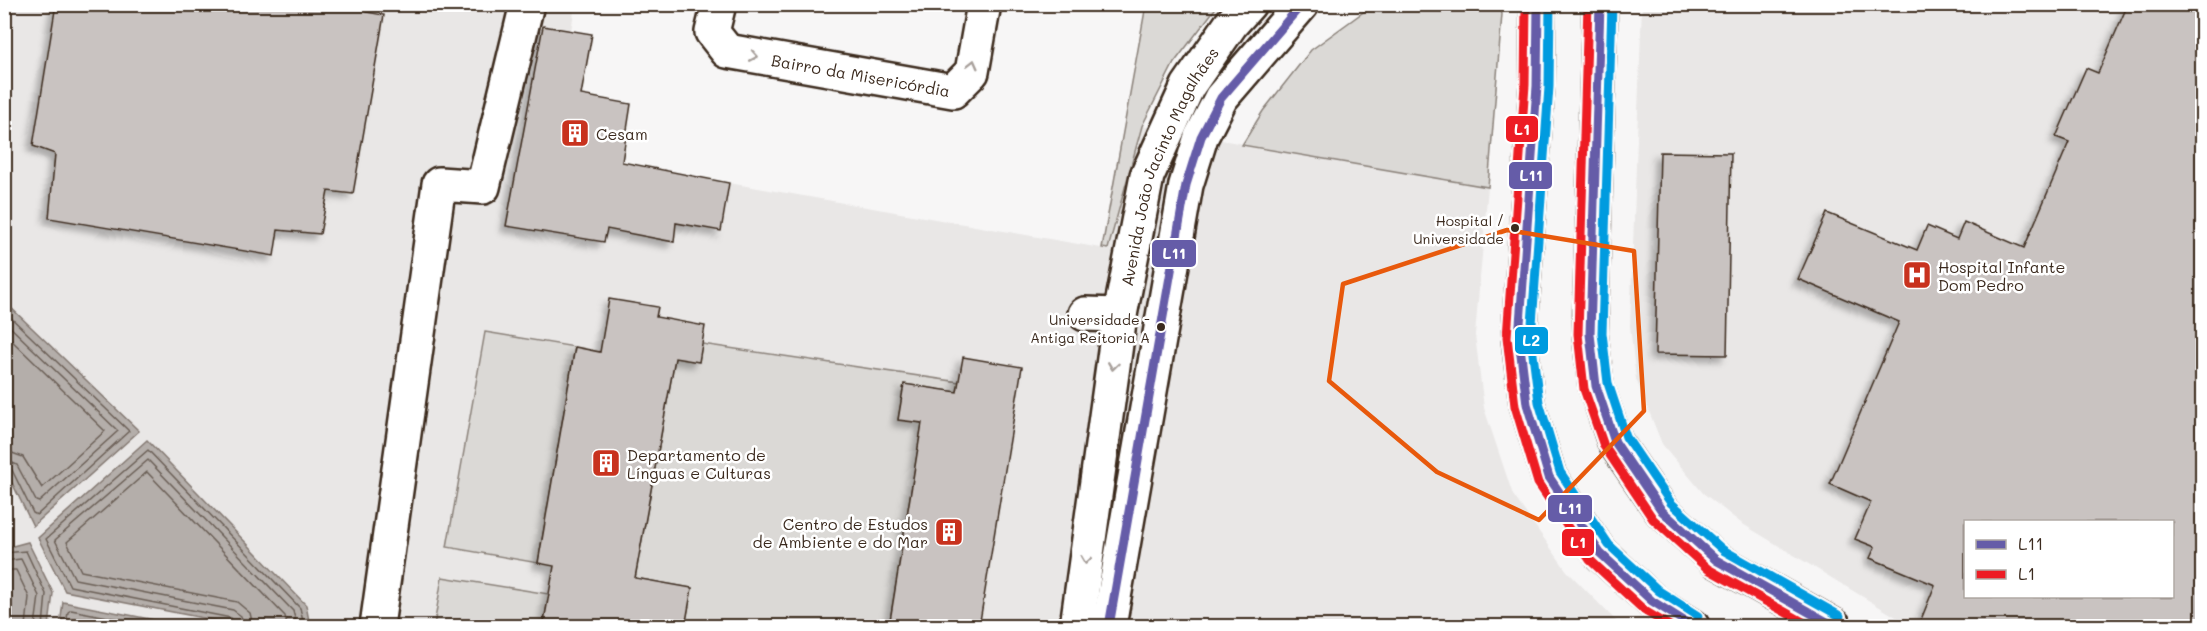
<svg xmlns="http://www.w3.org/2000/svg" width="2207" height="631" font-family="Mali,sans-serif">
<defs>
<filter id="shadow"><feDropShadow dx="-5.5" dy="5.5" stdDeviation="3" flood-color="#0004"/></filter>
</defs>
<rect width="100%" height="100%" fill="#f7f6f6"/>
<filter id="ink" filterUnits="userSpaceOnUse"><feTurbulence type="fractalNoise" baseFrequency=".0167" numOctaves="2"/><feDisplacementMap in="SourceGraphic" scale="12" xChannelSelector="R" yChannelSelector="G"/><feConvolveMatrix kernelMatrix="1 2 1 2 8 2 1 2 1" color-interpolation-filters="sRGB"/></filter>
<g filter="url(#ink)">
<!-- built -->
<path fill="#e9e7e6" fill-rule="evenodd" d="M4 5H575L571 31 592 34 581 95 631 104 622 162 729 183 1101 248 1146 5H1218L1174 63 1142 126 1488 187 1475 335 1484 408 1513 495 1567 571 1621 626H5Z
M1642 5H2202V626H1911L1741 523 1703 493 1662 444 1636 379 1630 326ZM1966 522H2172V596H1966Z"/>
<!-- green -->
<path fill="#dbd9d6" stroke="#8b827a" stroke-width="1.5" d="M1146 5H1218L1174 63 1142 126 1108 249 1102 248Z
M1373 5H1499L1502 14 1488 187 1242 145 1263 111 1311 50Z
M485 332 575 347 538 563 447 547Z
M702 344 959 382 957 392 904 384 898 419 922 423 889 626H685L692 588 635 578 675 358 699 362Z
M442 577 549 594 543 626H434Z"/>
<!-- water -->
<path fill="#b4aeaa" stroke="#847972" stroke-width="1.5" d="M5 302 139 431 33 526 5 468Z
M147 440 306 605 310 626H244L65 591 38 538Z
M28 542 53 593 49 626H5V548Z
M63 602 185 626H60Z"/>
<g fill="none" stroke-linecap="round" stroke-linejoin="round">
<!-- shore -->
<path stroke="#6b5f56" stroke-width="1.5" d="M4 311 129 431 37 515 33 513 12 470 4 467
M4 321 118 431 39 502 36 501 17 465 4 459
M4 333 105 431 42 488 23 457 4 450
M4 553 26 551 46 594 43 626
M4 561 21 559 39 596 35 626
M4 570H16L29 597 26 626
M66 626 68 612 71 610 155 626
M236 626 231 618 70 586 46 539 148 450 300 608 304 626
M244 626 241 616 233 610 75 579 55 540 148 460 293 611 297 626
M253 626 250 613 237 602 81 571 67 542 147 472 285 616 287 626"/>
</g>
<!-- building -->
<path fill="#c9c3c1" stroke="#3b2a1e" stroke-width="1.5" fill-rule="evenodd" filter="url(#shadow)" d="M56 4H367L366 12 384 15 353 194 328 191 320 234 278 230 274 256 49 218 55 154 33 146Z
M2128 4H2202V627H1918L1935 585 1870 558 1875 547 1855 539 1871 502 1830 484 1899 322 1798 279 1827 213 1917 250 1927 226 1957 239 1964 222 2024 248 2069 142 2056 137 2086 68 2098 73ZM1965 522H2172V597H1965Z
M543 26 592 34 581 95 631 104 622 162 729 183 721 231 676 223 674 242 607 229 604 242 506 226Z
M1660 152 1731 153 1727 355 1655 354Z
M609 299 658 307 656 317 705 326 699 362 675 358 635 578 692 588 685 627H543L554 566 538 563 575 347 600 352Z
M963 357 1022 367 979 627H889L922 423 898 420 904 384 957 392Z"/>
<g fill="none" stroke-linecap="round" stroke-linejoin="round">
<!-- pedestrian casing -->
<g stroke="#3b2a1e" stroke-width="38">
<path id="pedestrian" d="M1085 314 1120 315
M377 626 439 184 483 187 527 4"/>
</g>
<!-- minor casing -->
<g stroke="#3b2a1e" stroke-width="38">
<g id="minor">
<path id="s1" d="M719 4 712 32 727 51 953 91 972 72 984 4"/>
<path id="s2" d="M1077 626 1120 315 1147 176 1188 86 1231 24 1249 4"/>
<path d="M1109 626 1186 185 1201 137 1221 98 1302 4"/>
</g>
</g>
<!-- secondary casing -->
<g stroke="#3b2a1e" stroke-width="38">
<path id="secondary" d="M1538 4 1537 86 1519 338 1527 404 1549 477 1600 553 1652 601 1692 626
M1600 4 1590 334 1596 386 1615 442 1662 511 1716 560 1834 626"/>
</g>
<!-- pedestrian -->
<use href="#pedestrian" stroke="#fff" stroke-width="33"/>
<!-- minor -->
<use href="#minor" stroke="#fff" stroke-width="33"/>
<!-- secondary -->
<use href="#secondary" stroke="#fff" stroke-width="33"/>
<!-- bus-1 casing -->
<g stroke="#fff" stroke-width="14">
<path id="bus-1" d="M1538 4 1537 86 1519 338 1527 404 1549 477 1600 553 1652 601 1692 626
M1600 4 1590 334 1596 386 1615 442 1662 511 1716 560 1834 626
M1109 626 1186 185 1201 137 1221 98 1302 4"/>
</g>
<!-- bus-2 casing -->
<g stroke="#fff" stroke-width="14">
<path id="bus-2" d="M1526 4 1525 85 1507 337 1515 406 1538 483 1590 560 1645 611 1670 626
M1588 4 1578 334 1584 389 1604 446 1653 519 1708 569 1810 626"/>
</g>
<!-- bus-3 casing -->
<g stroke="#fff" stroke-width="14">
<path id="bus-3" d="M1550 4 1549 87 1531 338 1539 402 1560 472 1609 545 1659 591 1698 616
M1612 4 1602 333 1608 383 1626 437 1671 503 1723 550 1840 616"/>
</g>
<!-- bus-1 -->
<use href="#bus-1" stroke="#655ca8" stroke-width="9"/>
<!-- bus-2 -->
<use href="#bus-2" stroke="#ed1c24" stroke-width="9"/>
<!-- bus-3 -->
<use href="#bus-3" stroke="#009bdf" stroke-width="9"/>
</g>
<!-- one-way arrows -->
<defs><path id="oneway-chevron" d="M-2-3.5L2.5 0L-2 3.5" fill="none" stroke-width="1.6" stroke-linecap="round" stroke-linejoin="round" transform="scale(1.5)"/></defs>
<g stroke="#a79f9a">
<use href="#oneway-chevron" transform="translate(754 56) rotate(10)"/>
<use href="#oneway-chevron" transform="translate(973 64) rotate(-76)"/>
<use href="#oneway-chevron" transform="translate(1113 366) rotate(98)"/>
<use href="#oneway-chevron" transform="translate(1086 560) rotate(98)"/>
</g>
</g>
<!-- marked area -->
<path fill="none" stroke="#e8590c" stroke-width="4.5" stroke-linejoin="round" d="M1507 230 1634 251 1644 411 1539 520 1437 472 1329 381 1343 284Z"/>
<!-- icons -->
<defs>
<g id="building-square" transform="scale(1.5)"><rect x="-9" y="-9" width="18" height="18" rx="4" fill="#c8321e" stroke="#fff"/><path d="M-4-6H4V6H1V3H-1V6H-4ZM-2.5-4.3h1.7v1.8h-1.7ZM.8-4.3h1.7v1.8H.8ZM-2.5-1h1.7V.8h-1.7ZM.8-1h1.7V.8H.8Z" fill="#fff"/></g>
<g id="hospital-square" transform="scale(1.5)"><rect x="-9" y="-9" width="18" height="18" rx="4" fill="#c8321e" stroke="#fff"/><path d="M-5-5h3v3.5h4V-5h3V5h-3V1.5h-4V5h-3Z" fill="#fff"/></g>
</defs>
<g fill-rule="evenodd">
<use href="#building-square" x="575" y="133"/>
<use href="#hospital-square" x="1917" y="275"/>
<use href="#building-square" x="606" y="463"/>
<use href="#building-square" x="949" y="532"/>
</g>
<!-- markers -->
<g fill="#3b2a1e" stroke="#fff" stroke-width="2">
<circle cx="1515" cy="228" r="5"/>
<circle cx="1161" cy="327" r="5"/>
</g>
<g text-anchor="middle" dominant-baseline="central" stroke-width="5" stroke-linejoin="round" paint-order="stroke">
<!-- bus labels -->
<g font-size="14" fill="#3b2a1e" stroke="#fff" text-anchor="end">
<text x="1504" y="220">Hospital /<tspan x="1504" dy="18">Universidade</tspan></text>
<text x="1150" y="319">Universidade -<tspan x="1150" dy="18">Antiga Reitoria A</tspan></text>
</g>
<!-- street labels -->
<g font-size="16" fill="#3b2a1e" stroke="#fff">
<text stroke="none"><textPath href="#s1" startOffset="189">Bairro da Misericórdia</textPath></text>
<text stroke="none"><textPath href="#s2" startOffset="472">Avenida João Jacinto Magalhães</textPath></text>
</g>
<!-- poi labels -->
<g font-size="16" fill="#3b2a1e" stroke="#fff" text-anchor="start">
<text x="596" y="133">Cesam</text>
<text x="1938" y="266">Hospital Infante<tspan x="1938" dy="18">Dom Pedro</tspan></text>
<text x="627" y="454">Departamento de<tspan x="627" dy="18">Línguas e Culturas</tspan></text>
<text x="928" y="523" text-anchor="end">Centro de Estudos<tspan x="928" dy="18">de Ambiente e do Mar</tspan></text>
</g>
</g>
<g stroke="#fff" stroke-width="2">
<rect x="1505" y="115" width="34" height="28" rx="6" fill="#ed1c24"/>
<rect x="1508" y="161" width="45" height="29" rx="6" fill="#655ca8"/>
<rect x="1151" y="239" width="46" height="29" rx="6" fill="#655ca8"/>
<rect x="1514" y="326" width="35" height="29" rx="6" fill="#009bdf"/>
<rect x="1547" y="494" width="46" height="29" rx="6" fill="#655ca8"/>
<rect x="1561" y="528" width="34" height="29" rx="6" fill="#ed1c24"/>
</g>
<g font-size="16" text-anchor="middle" font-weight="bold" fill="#fff">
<text x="1522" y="135">L1</text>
<text x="1531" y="181">L11</text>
<text x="1174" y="259">L11</text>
<text x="1531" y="346">L2</text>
<text x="1570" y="514">L11</text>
<text x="1578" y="548">L1</text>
</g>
<!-- margin -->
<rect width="2207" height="631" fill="none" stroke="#fff" stroke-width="24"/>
<rect x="12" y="12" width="2183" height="607" fill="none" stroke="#3b2a1e" stroke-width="2" filter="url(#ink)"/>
<!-- legend -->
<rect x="1964" y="520" width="210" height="78" fill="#ffffff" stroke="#b1aaa5" stroke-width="1.5"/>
<rect x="1976" y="540" width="30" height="9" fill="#655ca8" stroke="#b1aaa5" stroke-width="1.5"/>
<text x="2018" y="550" font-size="18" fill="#3b2a1e">L11</text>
<rect x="1976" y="570" width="30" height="9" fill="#ed1c24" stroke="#b1aaa5" stroke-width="1.5"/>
<text x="2018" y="580" font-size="18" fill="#3b2a1e">L1</text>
</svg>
